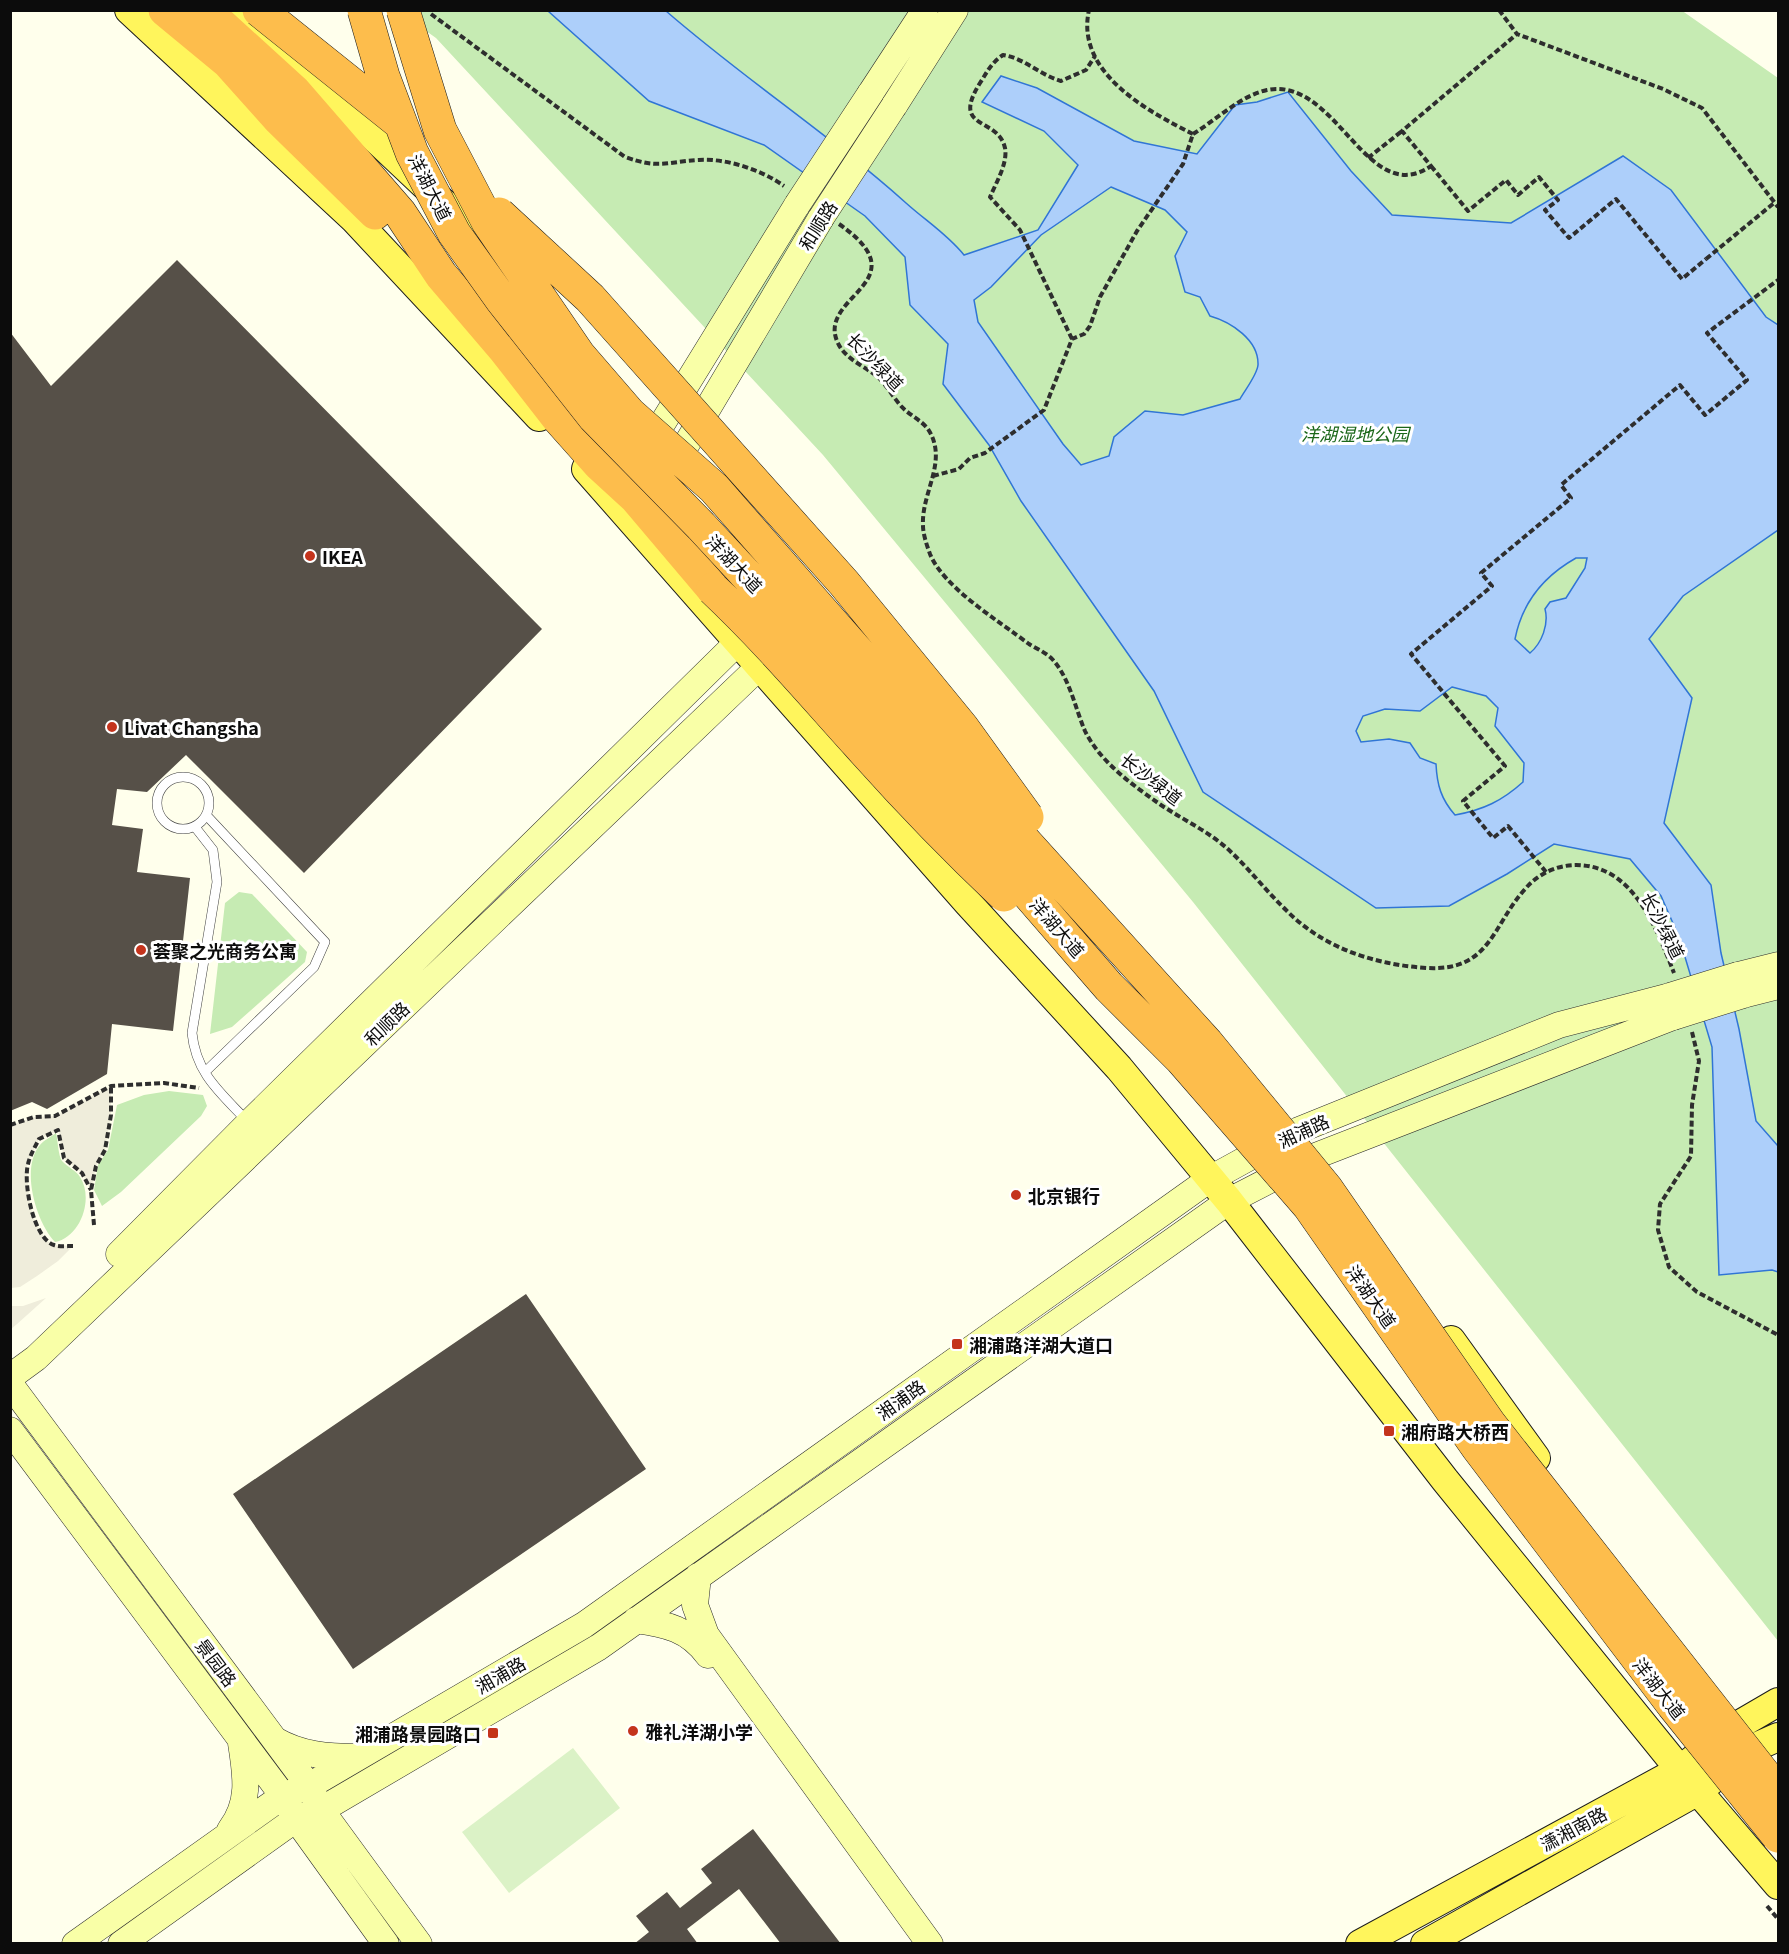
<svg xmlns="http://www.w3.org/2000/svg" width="1789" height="1954" font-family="Georgia,'Noto Sans SC',serif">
<rect width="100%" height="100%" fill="#ffffec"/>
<!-- green -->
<path fill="#c6ebb3" d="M1681 10 1778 78V1641L1193 902 823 455 436 38 398 11Z
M239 892 252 894 307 952 305 962 232 1027 210 1034 225 903Z
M169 1091 203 1095 207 1106 201 1116 121 1192 102 1206 94 1190 98 1165 108 1150 117 1105 144 1095Z
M56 1133C58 1141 58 1155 62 1161 67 1167 76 1170 80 1177 94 1198 81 1237 55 1242 36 1222 20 1168 40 1145 44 1140 51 1137 56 1133Z"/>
<!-- pitch -->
<path fill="#dbf2c6" d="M573 1748 620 1808 509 1893 462 1832Z"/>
<!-- plaza -->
<path fill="#efeddb" d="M111 1086V1115L105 1150 96 1166 91 1190 82 1173 64 1158 58 1131 39 1139 33 1152 27 1166 29 1197 35 1222 47 1241 54 1245 73 1246 58 1261 37 1276 20 1287 11 1288V1125L34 1117 55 1116Z
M46 1298 17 1324 11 1329V1306H23Z"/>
<!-- water -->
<path fill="#adcffa" stroke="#3075d5" stroke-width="1.5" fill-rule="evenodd" d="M548 11H666C743 78 830 135 906 203 926 221 947 234 964 255L1038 230 1078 165 1044 131 982 102 1001 76 1037 88 1134 141 1197 154 1235 105 1257 102 1288 92 1351 171 1392 215 1511 223 1623 156 1671 190 1766 317 1778 325V530L1683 596 1649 639 1692 698 1664 823 1711 885 1721 953 1739 1029 1756 1121 1778 1146V1272L1772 1270 1719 1275 1712 1047 1679 937 1661 896 1630 859 1554 844 1507 874 1449 906 1376 908 1203 792 1154 691 1021 501 989 445 943 384 948 344 910 305 905 257 865 216 764 145 649 101ZM1111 187 1165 210 1187 232 1175 256 1185 292 1200 297 1210 316C1231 322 1259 340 1258 365 1257 375 1245 390 1240 399L1183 415 1145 411 1114 437 1109 456 1081 465 1063 444 978 322 974 300 991 287 1041 235ZM1576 558H1587L1585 568 1566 598 1550 602 1545 609C1549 624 1542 643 1530 653L1515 639C1522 603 1544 576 1576 558ZM1452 687 1486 696 1498 708 1495 726 1524 763 1523 782C1502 801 1483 810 1455 815 1441 799 1437 785 1436 764L1420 758 1410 743 1389 739 1361 742 1356 731 1363 716 1385 709 1420 711Z"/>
<!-- building -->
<path fill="#565048" d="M177 260 542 629 304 873 186 755 147 792 117 789 112 825 143 829 137 872 190 878 173 1031 112 1024 107 1074 47 1109 32 1102 10 1111V332L51 386Z
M526 1294 646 1469 353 1669 233 1494Z
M753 1829 841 1944H781L739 1889 687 1929 698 1944H634L649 1932 636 1916 667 1892 680 1908 712 1883 701 1869Z"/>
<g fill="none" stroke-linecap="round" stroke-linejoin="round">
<!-- lane casing -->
<g stroke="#3f3f3f" stroke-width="10">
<path id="lane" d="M157 803a26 26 0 1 1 52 0a26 26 0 1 1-52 0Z
M195 827 213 850 217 882 192 1033C196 1074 221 1093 247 1121
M205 1072 314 967 325 942 207 816"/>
</g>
<!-- secondary casing -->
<g stroke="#2e2e2e" stroke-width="27">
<path id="secondary" d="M870 94 925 10
M894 106 955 10
M662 424 797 205
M686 445 821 218
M1738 975 1778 965
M1743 995 1778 986
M119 1254 249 1123 737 643
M10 1377 36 1358 760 666
M10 1384 309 1786 321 1810 419 1944
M10 1430 283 1796 296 1819 386 1944
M698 1576 695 1605 706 1635 930 1944
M636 1620C666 1624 689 1629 708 1655
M275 1740C301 1755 327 1757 358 1757
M230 1830C251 1803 246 1775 241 1743
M75 1944 283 1796 309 1786 584 1625 1210 1179 1299 1130 1559 1025 1670 996
M121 1944 296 1819 321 1810 599 1647 1229 1201 1318 1155 1673 1017"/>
</g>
<!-- primary casing -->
<g stroke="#1d1d1d" stroke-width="30">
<path id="primary" d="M129 10 354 219 539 417
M239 10 504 260
M586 469 968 903 1119 1068 1229 1201 1445 1480 1680 1770 1778 1885
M1451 1340 1536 1458
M1360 1944 1680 1770 1730 1730 1778 1702
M1425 1944 1698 1791 1751 1749 1778 1737"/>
</g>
<!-- highway casing -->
<g stroke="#1d1d1d" stroke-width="34">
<path id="highway" d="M165 10 228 62 279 119 375 213
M205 10 295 92 400 213 441 275 505 350 558 418 599 464 636 498 713 589"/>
</g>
<!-- path -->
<path stroke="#2e2e2e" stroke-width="4" stroke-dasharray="6 3" stroke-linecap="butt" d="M1499 10 1517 34 1663 89 1702 108 1778 207
M431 14 625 157C659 169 665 162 699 160 726 158 762 170 784 186
M1193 134C1216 120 1240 96 1267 90 1337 76 1367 210 1431 166L1402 131 1517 34
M1368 158 1402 131
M839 224C922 282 818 295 837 341 844 359 865 366 879 378 887 386 893 397 901 406 909 415 921 420 928 429 949 461 921 492 923 526 923 534 927 546 930 554 943 587 1000 622 1029 644 1037 649 1047 653 1053 660 1070 679 1075 708 1085 731 1100 762 1134 786 1161 805 1185 821 1212 833 1232 853 1251 871 1267 892 1286 910 1323 948 1375 965 1428 968 1491 971 1492 925 1526 888 1538 874 1557 865 1576 865 1633 865 1656 927 1674 973
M1706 259 1774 203
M1072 339 1020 230 990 197C996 183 1008 163 1005 148 998 116 950 131 980 83 987 72 992 62 1003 55 1024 58 1040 75 1061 81L1086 70 1095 56
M933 476 959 469 970 458 985 453 1044 410 1072 339 1084 334 1090 326 1100 297 1137 231 1183 164 1193 134C1147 111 1075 72 1089 10
M1546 872 1508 826 1493 838 1463 801 1505 766 1411 654 1492 586 1481 573 1571 498 1561 485 1680 385 1705 415 1747 380 1707 333 1778 280
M1692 1032 1699 1061 1692 1105 1691 1156 1660 1204 1658 1230 1669 1267 1697 1292 1778 1335
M10 1125 34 1117 55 1116 111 1086 164 1083 199 1088
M94 1225 91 1190 96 1166 105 1150 111 1115V1086
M73 1246C67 1246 60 1247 54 1245 33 1238 23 1183 28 1164 30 1155 35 1147 39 1139L58 1130 64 1158 82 1173 91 1190
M1767 1906 1778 1919"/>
<!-- lane -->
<use href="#lane" stroke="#fff" stroke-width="9"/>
<!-- secondary -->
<use href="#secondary" stroke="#f9ffa7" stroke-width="26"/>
<!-- primary -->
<use href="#primary" stroke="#fff55c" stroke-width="28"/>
<!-- highway -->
<use href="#highway" stroke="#fdbd4c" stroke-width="33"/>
<!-- secondary-bridge casing -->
<g stroke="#2e2e2e" stroke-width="27" stroke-linecap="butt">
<path id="secondary-bridge" d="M797 205 870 94
M821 218 894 106
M1670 996 1738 975
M1673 1017 1743 995"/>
</g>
<!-- highway-bridge casing -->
<g stroke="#1d1d1d" stroke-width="34" stroke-linecap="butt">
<path id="highway-bridge" d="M259 10 399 122
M364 10 383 76 412 153 454 233 501 299 594 417 701 526 826 661 1109 987 1181 1059 1309 1206 1478 1448 1673 1705 1778 1836
M403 10 440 130 488 222 579 355 630 414 714 488 998 812 1207 1043 1326 1188 1489 1423 1778 1792
M499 214 590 298 844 583 962 727 1027 817
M713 589C765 638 810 691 857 743 904 796 953 847 1004 895"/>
</g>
<!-- path-bridge -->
<path stroke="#2e2e2e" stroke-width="4" stroke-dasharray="6 3" stroke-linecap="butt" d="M1431 166 1468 211 1506 180 1518 195 1539 177 1558 200 1545 210 1569 238 1616 199 1682 279 1706 259"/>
<!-- secondary-bridge -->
<use href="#secondary-bridge" stroke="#f9ffa7" stroke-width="26"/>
<!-- highway-bridge -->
<use href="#highway-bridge" stroke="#fdbd4c" stroke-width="33"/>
</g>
<!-- markers -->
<g fill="#c4341d" stroke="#fff" stroke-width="2">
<circle cx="310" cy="556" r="6"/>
<circle cx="112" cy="727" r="6"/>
<circle cx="141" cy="950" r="6"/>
<circle cx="1016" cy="1195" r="6"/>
<rect x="951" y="1338" width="12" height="12" rx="3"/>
<rect x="1383" y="1425" width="12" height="12" rx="3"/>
<circle cx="633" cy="1731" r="6"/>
<rect x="487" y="1727" width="12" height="12" rx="3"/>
</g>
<g text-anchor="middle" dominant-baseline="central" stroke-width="6" stroke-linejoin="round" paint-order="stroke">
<!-- street labels -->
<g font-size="18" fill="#0c0c0c" stroke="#fff">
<text transform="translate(431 187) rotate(63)">洋湖大道</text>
<text transform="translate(817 225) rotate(-58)">和顺路</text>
<text transform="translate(876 361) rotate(46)">长沙绿道</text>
<text transform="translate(735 563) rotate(47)">洋湖大道</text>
<text transform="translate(1152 778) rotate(38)">长沙绿道</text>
<text transform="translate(1664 925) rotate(63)">长沙绿道</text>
<text transform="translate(1058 927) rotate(49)">洋湖大道</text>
<text transform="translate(386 1023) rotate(-44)">和顺路</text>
<text transform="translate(1303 1130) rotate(-25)">湘浦路</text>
<text transform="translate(1372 1296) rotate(55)">洋湖大道</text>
<text transform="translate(900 1399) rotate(-36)">湘浦路</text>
<text transform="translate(217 1662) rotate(53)">景园路</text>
<text transform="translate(500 1674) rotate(-30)">湘浦路</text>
<text transform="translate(1660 1688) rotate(52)">洋湖大道</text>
<text transform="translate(1573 1828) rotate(-28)">潇湘南路</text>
</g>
<!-- park labels -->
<g font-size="18" font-style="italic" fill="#1b6719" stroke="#fff">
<text x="1355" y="433">洋湖湿地公园</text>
</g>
<!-- poi labels -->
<g font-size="18" font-weight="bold" fill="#0c0c0c" stroke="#fff" text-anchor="start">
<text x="322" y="556">IKEA</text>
<text x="124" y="727">Livat Changsha</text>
<text x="153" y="950">荟聚之光商务公寓</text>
<text x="1028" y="1195">北京银行</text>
<text x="969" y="1344">湘浦路洋湖大道口</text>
<text x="1401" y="1431">湘府路大桥西</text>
<text x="645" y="1731">雅礼洋湖小学</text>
<text x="481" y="1733" text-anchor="end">湘浦路景园路口</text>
</g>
</g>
<!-- border -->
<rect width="1789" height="1954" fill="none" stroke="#0c0c0c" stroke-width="24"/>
</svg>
